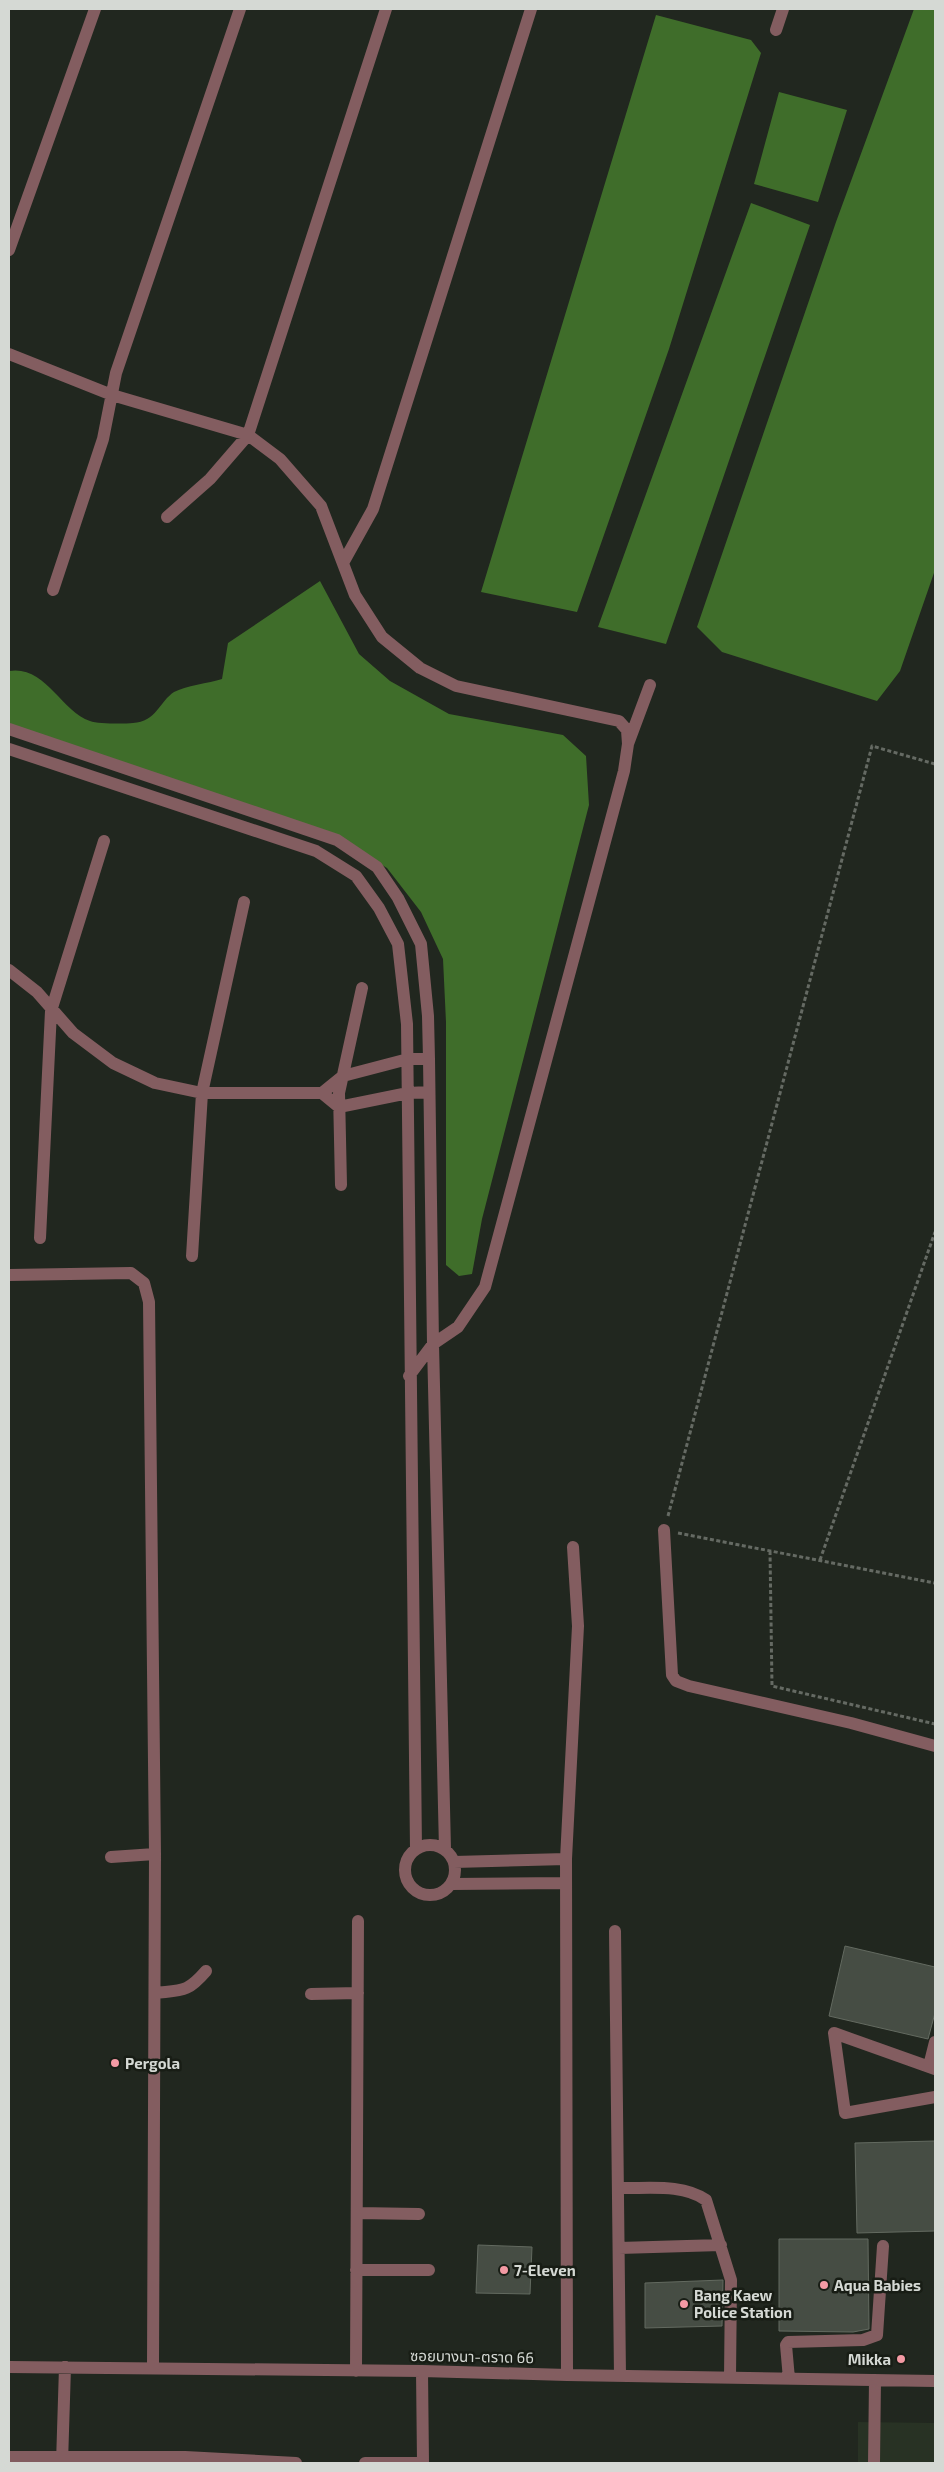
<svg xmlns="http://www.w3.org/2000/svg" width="944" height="2472" font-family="'Exo 2','Noto Sans Thai',sans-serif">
<rect width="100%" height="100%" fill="#21271f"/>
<!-- built -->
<path fill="#283224" d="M858 2422 935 2423V2463H858Z"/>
<!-- water -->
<path fill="#3f6d2a" d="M914 9H935V570L900 671 877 701 722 652 697 627 836 222Z
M656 15 751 40 761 53 669 349 577 612 481 592Z
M779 92 847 110 818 202 754 184Z
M751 203 810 225 666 644 598 627Z
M320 581 359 654 390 681 449 714 563 735 586 756 589 805 482 1219 472 1274 459 1276 446 1265V1022L443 959 421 912 387 868 340 840 9 726V671C45 665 61 711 90 721 98 724 124 724 133 723 156 722 160 701 174 692 185 686 209 683 222 679L228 643Z"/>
<!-- building -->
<path fill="#464d44" stroke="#636a60" d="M845 1946 935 1967V2013L928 2039 829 2016Z
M935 2141V2231L857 2233 855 2143Z
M779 2239H868L869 2329 853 2332 779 2331Z
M478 2245 532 2247 530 2294 476 2293Z
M723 2280 722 2326 645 2328V2283Z"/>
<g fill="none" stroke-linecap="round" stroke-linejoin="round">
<!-- path -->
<path stroke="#656a63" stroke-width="3" stroke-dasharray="4 2.5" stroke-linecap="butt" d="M668 1516 872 746 935 764
M678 1533 935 1583
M770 1551 772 1686 935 1724
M820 1560 935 1232"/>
<!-- minor -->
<path stroke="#835d60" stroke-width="12" d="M776 30 783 9
M9 250 95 9
M9 354 112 395 248 435 280 459 321 506 355 595 382 637 420 668 456 686 619 721 627 730 628 744
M167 517 210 479 248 435 386 9
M343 563 373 509 531 9
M53 590 103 439 116 373 240 9
M9 729 337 840 377 867 398 898 421 944 428 1016 429 1059 433 1344 445 1849
M9 749 316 851 356 876 379 908 398 944 407 1024 416 1849
M9 970 37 992 73 1033 113 1063 155 1083 202 1093H322L343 1076 408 1059H429
M322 1093 339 1107 408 1093 429 1092
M341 1185 339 1093 362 988
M40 1238 51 1011 104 841
M192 1256 202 1093 244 902
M9 1275 131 1273 144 1283 149 1302 155 1854 153 2368
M409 1376 433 1344 458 1327 485 1287 624 771 628 744 650 685
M664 1530 672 1675 676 1681 689 1686 851 1723 935 1746
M405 1870a25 25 0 1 1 50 0a25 25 0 1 1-50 0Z
M111 1857 155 1854
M454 1862 566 1859
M451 1884 566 1883
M615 1931 620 2376
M155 1993C182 1990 187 1993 206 1971
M311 1994 358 1993
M929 2066 935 2042
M935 2069 834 2033 845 2113 935 2097
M618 2188C646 2189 682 2183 706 2200L731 2280 730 2378
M357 2213 419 2214
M619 2248 721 2245
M356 2270H429
M9 2367 422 2371 567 2375 935 2381
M356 2371 358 1921
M422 2371 423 2463
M567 2375 566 1859 578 1626 573 1547
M789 2379 786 2345 788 2342 863 2340 877 2335 883 2246
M9 2457H185L296 2463
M62 2463 65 2367
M365 2463H423
M874 2463 875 2380"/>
</g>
<!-- markers -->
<g fill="#f49aa4" stroke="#181d15" stroke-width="2">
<circle cx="115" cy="2063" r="5"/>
<circle cx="504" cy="2270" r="5"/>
<circle cx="824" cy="2285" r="5"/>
<circle cx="684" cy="2304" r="5"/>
<circle cx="901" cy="2359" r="5"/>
</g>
<g text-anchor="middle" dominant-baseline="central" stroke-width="5" stroke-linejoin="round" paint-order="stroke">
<!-- poi labels -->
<g font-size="15" font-weight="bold" fill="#d5d9d4" stroke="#181d15" text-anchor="start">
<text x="125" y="2063">Pergola</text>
<text x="514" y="2270">7-Eleven</text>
<text x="834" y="2285">Aqua Babies</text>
<text x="694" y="2295">Bang Kaew<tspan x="694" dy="17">Police Station</tspan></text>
<text x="891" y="2359" text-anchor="end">Mikka</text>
</g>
<!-- street labels -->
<g font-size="15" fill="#d5d9d4" stroke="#181d15">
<text transform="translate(472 2356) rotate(1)">ซอยบางนา-ตราด 66</text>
</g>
</g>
<!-- border -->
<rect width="944" height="2472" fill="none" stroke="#d5d9d4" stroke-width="20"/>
</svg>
